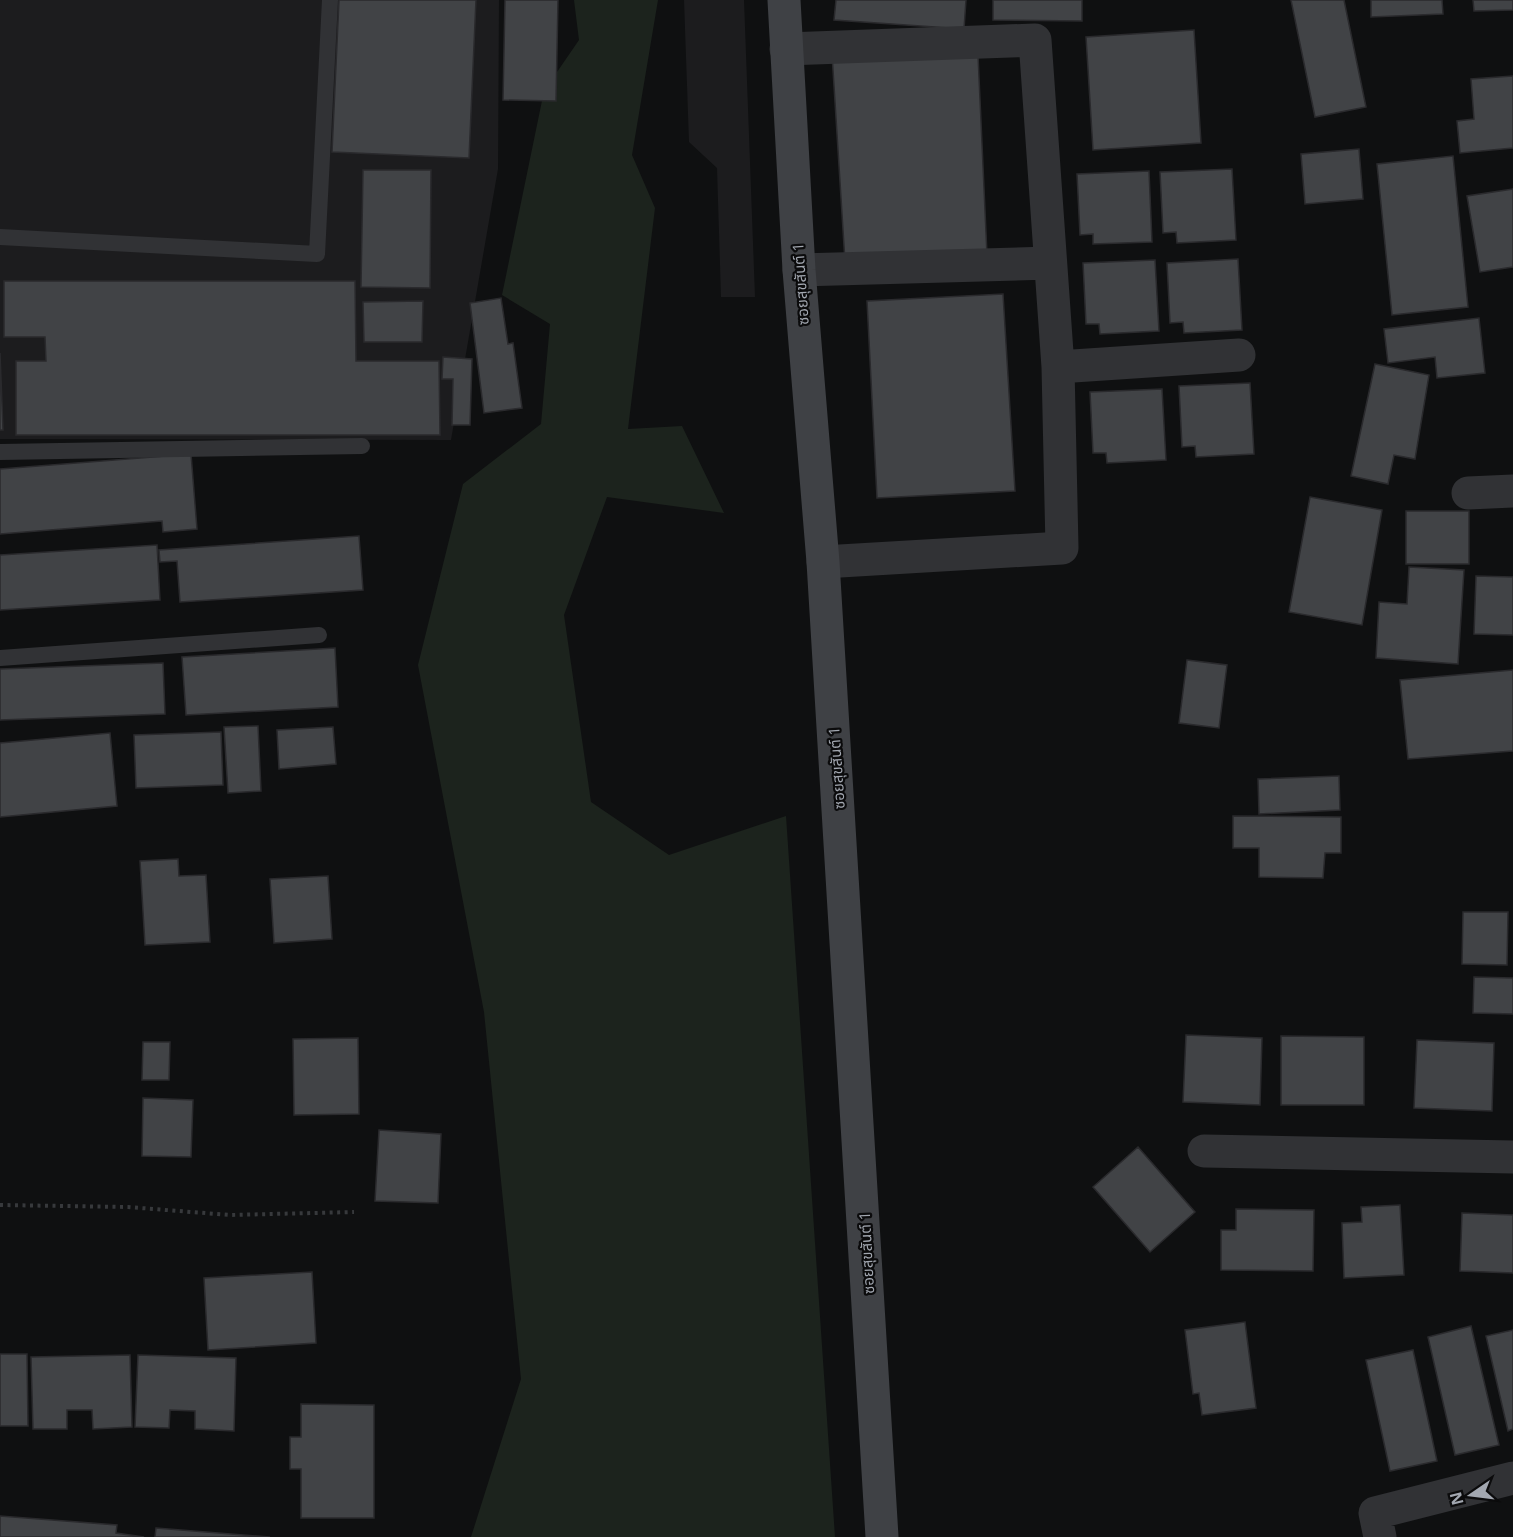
<svg xmlns="http://www.w3.org/2000/svg" width="1513" height="1537" font-family="'Open Sans','Noto Sans Thai',sans-serif">
<rect width="100%" height="100%" fill="#0f1011"/>
<!-- built -->
<path fill="#1c1c1e" d="M0 0H499L498 169 451 440 0 439Z
M684 0H744L755 297H721L717 168 689 142Z"/>
<!-- green -->
<path fill="#1c231d" d="M574 0H658L632 155 655 208 628 429 682 426 724 513 607 497 564 615 591 802 669 855 786 816 835 1537H471L521 1379 484 1012 418 665 463 484 541 424 550 324 502 295 544 91 579 40Z"/>
<!-- building -->
<path fill="#414346" stroke="#2a2a2d" stroke-width="1.5" d="M339 0H476L469 158 332 152Z
M505 0H558L556 101 503 100Z
M836 0H966L964 29 834 20Z
M993 0H1082V21L993 20Z
M1291 0H1344L1366 107 1315 117Z
M1371 0H1442L1443 14 1371 17Z
M1473 0H1513V10L1474 11Z
M1194 30 1201 143 1093 150 1086 37Z
M832 54 978 55 987 255 845 262Z
M1513 76V148L1460 153 1457 121 1474 119 1471 79Z
M1359 149 1363 199 1305 204 1301 154Z
M1453 156 1468 307 1392 315 1377 164Z
M1232 169 1236 240 1177 243 1176 232 1163 233 1160 172Z
M363 170H431L430 288 361 287Z
M1149 171 1152 242 1093 244V234L1080 235 1077 174Z
M1513 189V267L1480 272 1467 196Z
M1238 259 1242 330 1184 333 1183 322 1170 323 1167 263Z
M1155 260 1159 331 1100 334 1099 324H1086L1083 263Z
M4 281H355L356 361H439L440 435H16V361H46L45 337H4Z
M1003 294 1015 491 877 498 867 301Z
M501 298 508 344 513 343 522 408 484 413 470 303Z
M423 301 422 342H364L363 302Z
M1479 318 1485 373 1437 378 1435 357 1388 363 1384 329Z
M0 353 3 430H0Z
M443 357 472 359 470 425H452L453 379H442Z
M1375 364 1429 375 1415 459 1394 455 1388 484 1351 476Z
M1250 383 1254 454 1196 457 1195 446 1182 447 1179 386Z
M1162 389 1166 460 1107 463 1106 453H1093L1090 392Z
M191 454 197 529 163 532 162 521 0 534V469Z
M1310 497 1382 510 1362 625 1289 612Z
M1406 511H1469V564H1406Z
M359 536 363 590 180 602 177 561 160 562 159 550Z
M157 545 160 600 0 610V555Z
M1409 567 1464 570 1458 664 1376 658 1379 602 1407 604Z
M1476 576 1513 577V635L1474 634Z
M335 648 338 707 186 715 182 657Z
M1187 660 1227 665 1219 728 1179 723Z
M163 663 165 714 0 720V669Z
M1513 670V751L1408 759 1400 680Z
M258 726 261 791 228 793 224 727Z
M333 727 336 764 279 769 277 730Z
M221 732 223 785 136 788 134 735Z
M110 733 117 806 0 817V743Z
M1339 776 1340 810 1259 814 1258 779Z
M1233 816 1341 817V853H1325L1323 878 1259 877V848H1233Z
M178 859 179 876 206 875 210 942 145 945 140 861Z
M328 876 332 939 274 943 270 879Z
M1463 912H1508L1507 965 1462 964Z
M1474 977 1513 978V1014L1473 1013Z
M1186 1035 1262 1038 1260 1105 1183 1102Z
M1281 1036 1364 1037V1105H1281Z
M358 1038 359 1114 294 1115 293 1039Z
M1417 1040 1494 1043 1492 1111 1414 1108Z
M143 1042H170L169 1080H142Z
M143 1098 193 1100 191 1157 142 1156Z
M379 1130 441 1134 438 1203 375 1201Z
M1138 1147 1195 1212 1150 1252 1093 1187Z
M1400 1205 1404 1275 1344 1278 1342 1223 1362 1222 1361 1207Z
M1236 1209 1314 1210 1313 1271 1221 1270V1230H1236Z
M1462 1213 1513 1215V1273L1460 1271Z
M312 1272 316 1343 208 1350 204 1278Z
M1245 1322 1256 1408 1202 1415 1199 1393 1193 1394 1185 1330Z
M1471 1326 1499 1445 1455 1455 1428 1337Z
M1513 1330V1429L1508 1431 1486 1336Z
M1413 1350 1437 1461 1390 1471 1366 1360Z
M0 1354H27L28 1426H0Z
M130 1355 132 1427 93 1429 92 1410H67V1429H33L31 1357Z
M138 1355 236 1358 234 1431 195 1429V1411L170 1410 169 1428 135 1427Z
M301 1404 374 1405V1518H301V1469H290V1437H301Z
M0 1516 117 1525 116 1533 144 1537H0Z
M156 1528 270 1537H155Z"/>
<g fill="none" stroke-linecap="round" stroke-linejoin="round">
<!-- path -->
<path stroke="#37393c" stroke-width="4" stroke-dasharray="3 4.5" stroke-linecap="butt" d="M0 1205 128 1207 230 1215 354 1212"/>
<!-- lane -->
<path stroke="#313235" stroke-width="16" d="M0 237 317 254 330 0
M0 452 362 446
M0 658 319 635"/>
<!-- street -->
<path stroke="#313235" stroke-width="33" d="M786 49 1035 40 1058 367 1062 548 823 562
M799 270 1050 263
M1058 367 1239 355
M1468 493 1513 491
M1204 1151 1513 1157
M1380 1537 1375 1513 1513 1478"/>
<!-- secondary -->
<path stroke="#3f4145" stroke-width="33" d="M784 0 799 270 823 562 882 1537"/>
</g>
<g text-anchor="middle" dominant-baseline="central" stroke-width="4.5" stroke-linejoin="round" paint-order="stroke">
<!-- street labels -->
<g font-size="15" fill="#a2a7b0" stroke="#0b0b0c">
<text transform="translate(800 284) rotate(-94)">ซอยสุขสันต์ 1</text>
<text transform="translate(836 768) rotate(-94)">ซอยสุขสันต์ 1</text>
<text transform="translate(866 1253) rotate(-93)">ซอยสุขสันต์ 1</text>
</g>
</g>
<!-- north arrow -->
<g transform="translate(1471 1495) rotate(256)" stroke="#0b0b0c" stroke-width="4.5" paint-order="stroke">
<path d="M0-4.5L10 22L0 15L-10 22Z" fill="#a2a7b0"/>
<text y="-9" font-size="16" font-weight="bold" text-anchor="middle" fill="#a2a7b0">N</text>
</g>
</svg>
